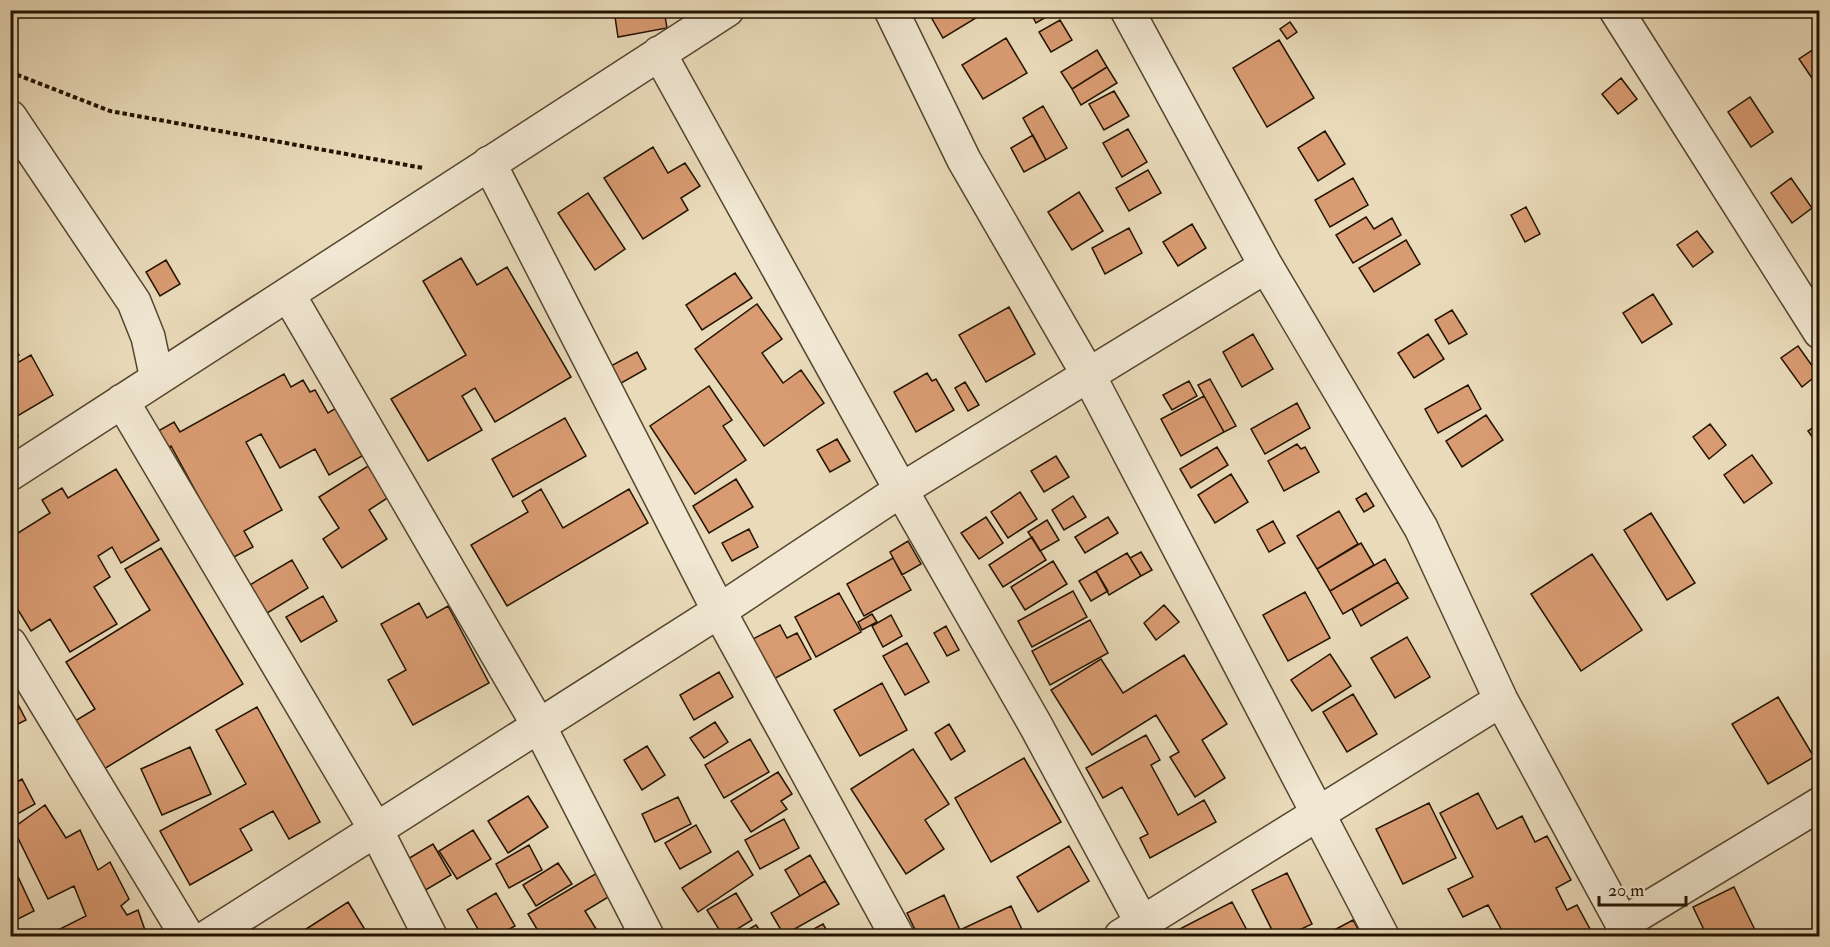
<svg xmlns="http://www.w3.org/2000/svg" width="1830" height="947" font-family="'IM FELL Double Pica',serif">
<rect width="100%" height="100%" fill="#e9dab9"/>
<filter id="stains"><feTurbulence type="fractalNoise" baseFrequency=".00333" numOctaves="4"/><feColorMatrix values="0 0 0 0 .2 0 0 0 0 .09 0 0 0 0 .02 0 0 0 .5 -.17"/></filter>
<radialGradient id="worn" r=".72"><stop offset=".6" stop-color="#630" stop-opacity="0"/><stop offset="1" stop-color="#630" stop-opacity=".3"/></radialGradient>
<!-- building -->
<path fill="#d99b72" stroke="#231300" stroke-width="1.5" d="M614 10H664L667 28 618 37Z
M927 10H989L943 38Z
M1029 10H1058L1036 23Z
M1060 20 1072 40 1051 52 1039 32Z
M1290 22 1297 32 1287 39 1280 29Z
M1006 38 1027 73 983 99 962 65Z
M1279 40 1314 98 1267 127 1233 68Z
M1820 45V90L1799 59Z
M1097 50 1107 67 1072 89 1061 72Z
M1107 67 1117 83 1081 105 1072 89Z
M1621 78 1637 99 1618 114 1602 94Z
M1114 91 1129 116 1104 130 1089 104Z
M1750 97 1773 132 1751 147 1728 112Z
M1043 106 1067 148 1046 160 1023 118Z
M1128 129 1147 162 1122 177 1103 143Z
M1325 131 1345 164 1318 181 1298 148Z
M1033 135 1046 160 1024 172 1011 148Z
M653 147 668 173 685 163 700 186 681 198 688 210 643 239 604 178Z
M1148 170 1161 193 1129 211 1116 188Z
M1353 178 1368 205 1330 227 1315 200Z
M1791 178 1812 208 1792 223 1771 193Z
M1079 192 1103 231 1072 250 1048 212Z
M588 193 625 249 595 270 558 213Z
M1526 207 1540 234 1525 242 1511 215Z
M1366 217 1374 229 1392 218 1401 235 1353 263 1336 235Z
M1192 224 1206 248 1178 266 1163 242Z
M1129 228 1142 253 1105 274 1092 248Z
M1697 231 1713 252 1693 267 1677 245Z
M1406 240 1420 264 1374 292 1359 268Z
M461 258 477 285 507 267 571 377 495 422 475 388 462 396 482 430 428 461 391 399 466 355 423 281Z
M166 260 180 284 160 296 146 272Z
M735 273 752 298 702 330 686 305Z
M1653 294 1672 324 1642 343 1623 313Z
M757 304 782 339 762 353 783 383 801 370 824 403 764 446 695 349Z
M1009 307 1035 354 986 382 959 335Z
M1452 310 1467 334 1449 344 1435 320Z
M1253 334 1273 369 1242 387 1223 352Z
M1428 334 1444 359 1414 378 1398 353Z
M12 343 19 355 10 360V344Z
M1798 346 1818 374 1802 387 1781 358Z
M637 352 646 369 616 386 607 368Z
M31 355 53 395 14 418 10 412V367Z
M927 373 932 381 936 379 954 410 916 432 894 392Z
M284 374 291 387 303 380 310 392 315 390 328 413 336 408 362 456 329 475 315 449 280 468 261 434 246 442 282 510 244 531 253 547 232 558 171 446 162 451 153 434 174 422 180 432Z
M1210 379 1236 426 1224 432 1198 385Z
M1189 381 1197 396 1172 410 1163 395Z
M965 382 979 405 968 411 955 388Z
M1468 385 1481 409 1438 433 1425 409Z
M709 386 732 420 723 426 746 460 695 494 650 426Z
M1204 396 1224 432 1181 456 1161 419Z
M1297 403 1310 428 1265 454 1251 429Z
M1486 415 1503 440 1462 467 1446 441Z
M565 418 586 456 513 497 492 459Z
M1820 423V448L1808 431Z
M10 424 18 436 10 440Z
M1710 424 1726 445 1709 459 1693 437Z
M837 439 850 461 830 472 817 450Z
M1297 444 1301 449 1305 447 1319 472 1284 491 1268 461Z
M1217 447 1228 465 1191 488 1180 469Z
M1752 455 1772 483 1744 503 1724 475Z
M1056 456 1069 477 1044 492 1031 471Z
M368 466 389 497 369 510 387 539 342 568 323 539 339 528 319 497Z
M116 469 159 540 121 563 112 547 98 556 110 577 94 587 117 624 70 652 50 619 31 631 10 597V538L50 513 42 500 62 488 68 498Z
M1231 474 1248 502 1215 523 1198 495Z
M736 479 753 507 709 533 693 506Z
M541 489 563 528 629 489 648 523 507 606 471 545 528 512 522 501Z
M1020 492 1037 519 1008 538 991 512Z
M1366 493 1374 506 1364 512 1356 499Z
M1073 496 1086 517 1064 530 1052 510Z
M1339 511 1358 544 1317 569 1297 536Z
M1651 513 1695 583 1667 600 1624 530Z
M986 517 1003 543 979 559 961 533Z
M1108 517 1118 533 1085 553 1075 537Z
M1047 520 1059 540 1040 551 1028 532Z
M1273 521 1285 543 1269 552 1257 530Z
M749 529 758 547 732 561 722 543Z
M1032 537 1046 560 1003 587 989 565Z
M908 541 921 564 902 575 890 552Z
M1361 543 1374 565 1330 591 1317 569Z
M161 548 243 684 104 769 75 721 95 709 66 662 150 610 125 569Z
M1141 552 1152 570 1141 576 1130 558Z
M1127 553 1141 576 1109 595 1096 571Z
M1592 554 1642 630 1581 671 1531 594Z
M893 558 911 590 864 616 847 584Z
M1385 559 1398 582 1343 614 1330 591Z
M292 560 308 588 264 615 248 586Z
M1053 561 1067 584 1025 610 1011 587Z
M1096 571 1108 591 1091 601 1079 581Z
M1398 582 1408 598 1361 626 1352 609Z
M1073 591 1087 617 1032 647 1018 621Z
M1305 592 1330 638 1288 661 1263 615Z
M839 593 861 632 816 657 795 617Z
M323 596 337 621 301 642 286 617Z
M419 603 427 618 448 606 489 683 413 725 388 680 406 670 381 624Z
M1164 605 1179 622 1156 640 1144 623Z
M872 614 877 622 862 630 858 622Z
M891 615 902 636 883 647 872 626Z
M1090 620 1108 653 1050 685 1032 651Z
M780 625 787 638 797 633 811 659 770 681 749 641Z
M946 626 959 650 947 656 934 633Z
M1407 637 1430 677 1395 698 1371 658Z
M907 643 929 682 905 695 883 656Z
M1330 654 1351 686 1312 711 1291 680Z
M1184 655 1227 724 1202 740 1225 778 1195 797 1170 757 1179 752 1156 715 1092 755 1051 690 1101 659 1123 693Z
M719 672 733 697 694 720 680 695Z
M882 683 907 730 860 756 834 710Z
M11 691 26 720 10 728V691Z
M1353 694 1377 734 1347 752 1323 712Z
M1778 697 1814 757 1768 784 1732 724Z
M257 707 320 822 289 839 273 811 240 829 252 850 190 885 160 831 246 784 216 730Z
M715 722 728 742 704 758 690 738Z
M949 724 965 751 951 760 935 733Z
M1146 735 1160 760 1151 765 1178 815 1204 800 1216 822 1150 858 1140 838 1148 834 1122 787 1103 798 1086 768Z
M750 739 769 772 724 798 705 765Z
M647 746 665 775 642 790 624 760Z
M190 747 211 794 162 815 141 769Z
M913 749 949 804 925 820 944 849 906 874 851 789Z
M10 752 18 766 10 770Z
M1024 758 1061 822 991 862 955 798Z
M778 772 792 794 781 801 787 809 751 832 731 801Z
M22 779 35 804 10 818V786Z
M1478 793 1497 829 1522 816 1535 842 1547 836 1571 880 1556 888 1567 910 1577 905 1591 931 1581 936H1505L1488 905 1463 917 1448 889 1473 877 1440 813Z
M528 796 548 827 508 853 488 821Z
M678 797 691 824 655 842 642 814Z
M1429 803 1456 858 1403 884 1376 829Z
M45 805 66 838 80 830 98 870 110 862 129 899 121 906 127 915 138 910 147 936H54L52 933 86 916 74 886 48 899 13 828Z
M784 819 799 848 760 869 745 840Z
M696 825 711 852 680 869 665 843Z
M473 830 491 859 457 879 439 851Z
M433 844 451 875 424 891 406 860Z
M529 845 542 870 509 888 496 864Z
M1069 846 1089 881 1038 912 1017 877Z
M738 851 753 875 698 912 682 888Z
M810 855 825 881 800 896 785 870Z
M558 863 572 884 536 906 523 885Z
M12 864 34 911 10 923V865Z
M597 873 610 896 585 911 598 932 590 936H555L553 934 549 936H541L528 914Z
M1287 873 1312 924 1287 936H1275L1252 890Z
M825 881 839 904 784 935 771 913Z
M1734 887 1756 932 1746 936H1707L1693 907Z
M496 893 515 926 497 936H482L467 910Z
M736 893 752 920 726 936H723L707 910Z
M944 895 960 930 1011 906 1025 936H918L907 913Z
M348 902 367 933 362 936H303L300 933Z
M1232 902 1250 936H1177L1174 932Z
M1353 920 1362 936H1323Z
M823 924 830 936H801Z
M756 925 764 936H737Z"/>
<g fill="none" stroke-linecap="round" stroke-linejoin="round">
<!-- minor casing -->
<g stroke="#54452e" stroke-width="36">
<path id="minor" d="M891 10 964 160 1089 376 1382 936
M1127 10 1266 266 1421 528 1501 700 1629 936
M1616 10 1820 332
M659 53 901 490 1036 726 1149 936
M10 117 134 302 148 337 157 379
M489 163 719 611 897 936
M288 294 539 726 647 936
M122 401 376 830 430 936
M10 474 727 10
M10 644 187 936
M1622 924 1820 804
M209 936 719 611 901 490 1266 266
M1121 936 1501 700"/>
</g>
<!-- path -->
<path stroke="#231300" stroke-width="4" stroke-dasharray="4.5 3" stroke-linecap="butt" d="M10 72 110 111 423 168"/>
<!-- minor -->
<use href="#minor" stroke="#f1e7d2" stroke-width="33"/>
</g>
<!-- margin -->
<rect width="1830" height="947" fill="none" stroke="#e9dab9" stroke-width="36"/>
<rect x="12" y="12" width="1806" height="923" fill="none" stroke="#231300" stroke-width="3"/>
<rect x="18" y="18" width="1794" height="911" fill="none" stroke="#231300" stroke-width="1.5"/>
<!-- scale -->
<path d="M1599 896v9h87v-9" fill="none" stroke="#231300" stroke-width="3"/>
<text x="1608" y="896" font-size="18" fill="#231300" stroke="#f1e7d2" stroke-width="4.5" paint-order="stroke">20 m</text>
<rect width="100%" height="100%" filter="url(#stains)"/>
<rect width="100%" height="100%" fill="url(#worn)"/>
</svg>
